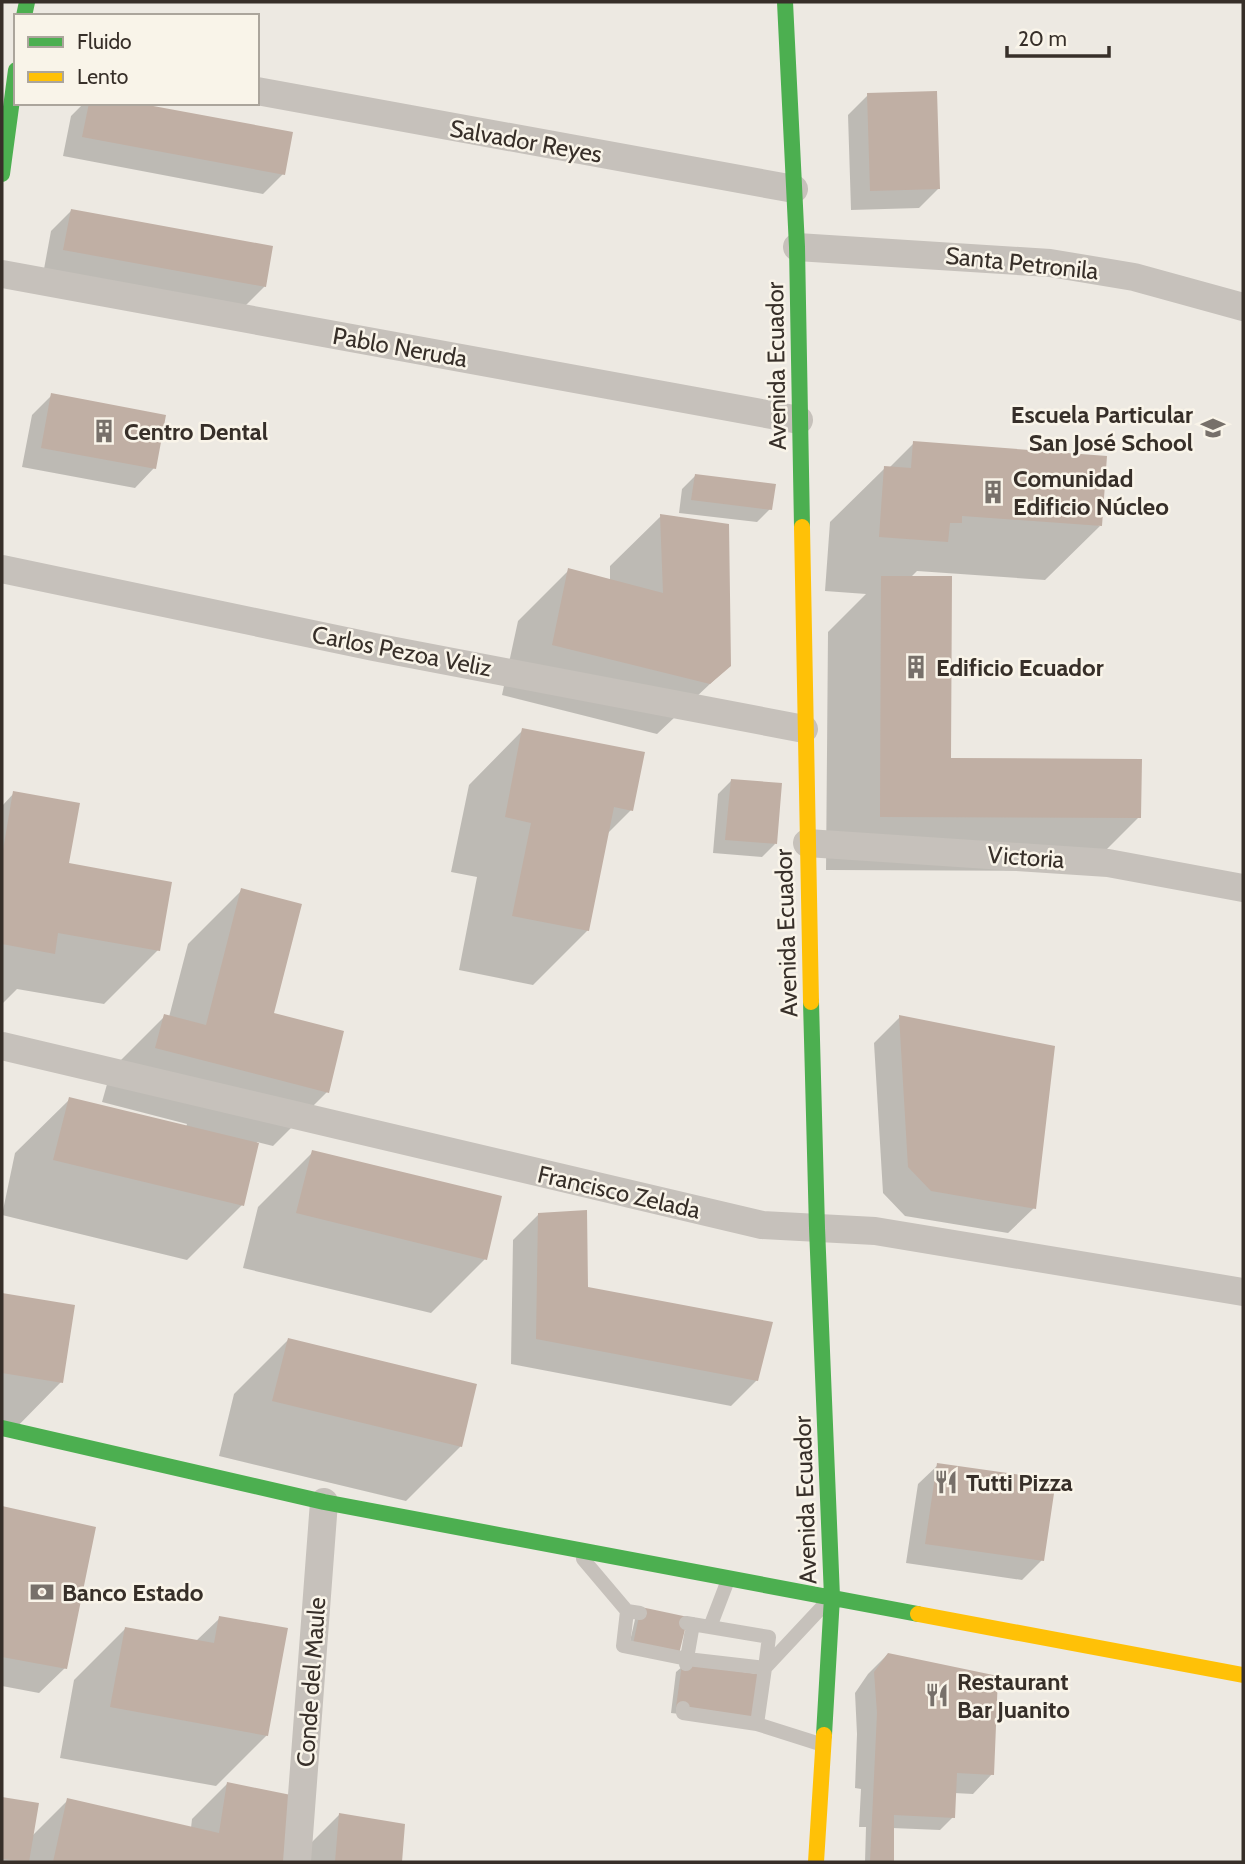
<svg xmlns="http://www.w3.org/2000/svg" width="1245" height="1864" font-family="Cabin,sans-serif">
<rect width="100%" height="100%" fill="#ede9e2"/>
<!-- shadow -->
<path fill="#0003" d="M868 95 939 188 919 208 851 210 848 115Z
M84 103H127L283 174 263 194 63 156 71 116Z
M71 211 265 286 245 306 44 269 51 231Z
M52 395 154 468 135 488 22 467 32 415Z
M914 443 1100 526 1045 580 917 571 910 578 949 760 1139 817 1085 871 826 870 828 632 866 594 825 591 830 522 885 468H889Z
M696 475 770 509 757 522 679 513 682 489Z
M661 516 730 665 657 734 502 695 518 621 569 570 610 581V566Z
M523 730 631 810 607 834 588 930 533 985 459 970 477 877 451 872 469 785Z
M731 781 775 844 762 857 713 853 718 794Z
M14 793 67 865 158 950 104 1004 17 989 2 1004V806Z
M242 890 272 1014 327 1092 273 1146 257 1142 242 1205 187 1260 2 1215 15 1153 70 1099 186 1127 187 1124 102 1102 111 1070 165 1016 169 1017 188 944Z
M900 1017 1034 1208 1008 1233 905 1216 883 1193 874 1043Z
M313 1152 485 1259 431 1313 243 1268 258 1207Z
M538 1215 586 1288 757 1380 731 1406 511 1364 513 1240Z
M2 1295 73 1306 61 1382 7 1437 2 1436Z
M288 1340 461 1446 406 1501 219 1456 234 1394Z
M938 1465 1042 1560 1022 1580 906 1563 918 1484Z
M2 1508 94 1528 65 1668 39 1693 2 1686Z
M636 1615 686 1618 628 1650Z
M220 1618 267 1735 216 1786 60 1758 74 1680 125 1629 196 1641Z
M888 1654 992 1774 973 1794 954 1793 953 1817 940 1830 892 1828V1862H865L866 1827H859L861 1789 855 1788 857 1734 855 1693 868 1674Z
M683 1666 745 1722 671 1713 676 1672Z
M227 1784 284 1862H2V1799L37 1805 32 1836 68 1800 191 1828 192 1819Z
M339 1815 403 1825 400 1862H303L304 1850Z"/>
<!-- building -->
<path fill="#c0afa4" d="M937 91 940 189 870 191 867 93Z
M89 103H137L293 132 285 175 82 137Z
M71 209 273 246 266 287 63 250Z
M51 393 166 415 156 469 41 448Z
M913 441 1107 456 1102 526 962 516V523H950L948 542 879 537 884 466 911 468Z
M695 474 776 484 772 510 691 500Z
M660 514 729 524 731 666 710 684 552 645 568 568 663 593Z
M881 576H952L951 758 1142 759 1141 818 880 817Z
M522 728 645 752 633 811 614 807 589 931 512 916 531 823 505 817Z
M731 779 782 783 777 844 725 840Z
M13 791 80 803 69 863 172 882 160 951 58 933 55 954 2 944V856Z
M241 888 302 904 274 1013 344 1031 329 1093 155 1048 164 1014 206 1025Z
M899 1015 1055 1046 1036 1209 931 1191 908 1167Z
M69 1097 259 1143 244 1206 53 1160Z
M312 1150 502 1196 487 1260 296 1213Z
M587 1210 588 1287 773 1322 758 1381 536 1339 538 1213Z
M2 1293 75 1305 63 1383 2 1373Z
M288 1338 477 1384 462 1447 272 1401Z
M937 1463 1056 1480 1044 1561 925 1544Z
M2 1506 96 1527 67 1669 2 1657Z
M641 1607 688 1617 679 1654 633 1644Z
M219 1616 288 1628 268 1736 110 1707 125 1627 214 1643Z
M888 1653 998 1676 994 1775 957 1773 955 1818 894 1815V1862H870L877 1713 874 1672Z
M682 1664 758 1674 753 1717 676 1707Z
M227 1782 291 1795 286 1862H53L67 1798 219 1833Z
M2 1797 39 1803 29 1862 2 1859Z
M339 1813 405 1824 402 1862H335Z"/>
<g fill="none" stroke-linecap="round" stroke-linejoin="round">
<!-- lane -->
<path stroke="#c6c1bb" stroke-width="14" d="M583 1559 627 1611 640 1613
M627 1611 623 1646 687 1659 765 1668 769 1637 686 1623
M710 1627 728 1580
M686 1664 693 1624
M683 1708V1713L757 1724
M820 1744 757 1724 765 1668 823 1606"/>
<!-- street -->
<path stroke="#c6c1bb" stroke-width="28" d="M257 91 794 189
M797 247 1050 263 1134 277 1243 307
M2 274 799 420
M2 569 374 647 804 729
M807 843 1108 863 1243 888
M2 1046 762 1225 875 1231 1243 1292
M297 1862 324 1502"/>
<!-- fast -->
<path stroke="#4caf50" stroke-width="16" d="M785 2 797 247 802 527
M24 16 27 2
M2 174 16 70
M811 1002 817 1228 832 1597 824 1735
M2 1428 324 1502 918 1614"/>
<!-- slow -->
<path stroke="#ffc107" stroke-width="16" d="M802 527 811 1002
M918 1614 1243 1675
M816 1862 824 1735"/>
</g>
<!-- icons -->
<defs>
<g id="school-bare" transform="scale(1.89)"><path d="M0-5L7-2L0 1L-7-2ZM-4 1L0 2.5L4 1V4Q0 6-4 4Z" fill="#77706a" stroke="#f9f4e9" stroke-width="2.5" paint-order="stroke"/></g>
<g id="building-bare" transform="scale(1.89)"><path d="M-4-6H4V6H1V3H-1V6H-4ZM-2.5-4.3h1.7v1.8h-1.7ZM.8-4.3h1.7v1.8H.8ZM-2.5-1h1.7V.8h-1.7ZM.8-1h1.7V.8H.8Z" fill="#77706a" stroke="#f9f4e9" stroke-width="2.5" paint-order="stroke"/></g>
<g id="restaurant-bare" transform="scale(1.89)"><path d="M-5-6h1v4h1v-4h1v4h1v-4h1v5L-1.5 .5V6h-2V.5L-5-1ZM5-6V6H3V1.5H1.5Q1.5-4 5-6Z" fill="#77706a" stroke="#f9f4e9" stroke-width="2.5" paint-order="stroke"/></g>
<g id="bank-bare" transform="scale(1.89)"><path d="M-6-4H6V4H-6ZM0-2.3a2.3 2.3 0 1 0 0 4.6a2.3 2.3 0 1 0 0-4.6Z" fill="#77706a" stroke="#f9f4e9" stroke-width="2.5" paint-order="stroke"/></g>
</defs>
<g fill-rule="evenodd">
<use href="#school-bare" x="1213" y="428"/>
<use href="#building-bare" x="104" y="431"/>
<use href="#building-bare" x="993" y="492"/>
<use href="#building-bare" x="916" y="667"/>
<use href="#restaurant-bare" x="946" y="1482"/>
<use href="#bank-bare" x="42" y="1592"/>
<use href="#restaurant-bare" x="937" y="1695"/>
</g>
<g text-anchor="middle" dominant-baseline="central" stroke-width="5" stroke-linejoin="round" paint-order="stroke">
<!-- street labels -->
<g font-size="24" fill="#372f29" stroke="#f9f4e9">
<text transform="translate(526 141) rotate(10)">Salvador Reyes</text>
<text transform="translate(1022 263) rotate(6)">Santa Petronila</text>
<text transform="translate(400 347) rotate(10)">Pablo Neruda</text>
<text transform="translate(776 366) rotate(-91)">Avenida Ecuador</text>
<text transform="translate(402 651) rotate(11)">Carlos Pezoa Veliz</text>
<text transform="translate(1026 857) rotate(4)">Victoria</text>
<text transform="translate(786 933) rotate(-92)">Avenida Ecuador</text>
<text transform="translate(619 1192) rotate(13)">Francisco Zelada</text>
<text transform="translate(805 1500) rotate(-92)">Avenida Ecuador</text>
<text transform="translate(311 1682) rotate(-86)">Conde del Maule</text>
</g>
<!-- poi labels -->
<g font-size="24" font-weight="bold" fill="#372f29" stroke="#f9f4e9" text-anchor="start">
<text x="1193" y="414" text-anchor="end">Escuela Particular<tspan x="1193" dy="28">San José School</tspan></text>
<text x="124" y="431">Centro Dental</text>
<text x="1013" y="478">Comunidad<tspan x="1013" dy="28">Edificio Núcleo</tspan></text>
<text x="936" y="667">Edificio Ecuador</text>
<text x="966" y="1482">Tutti Pizza</text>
<text x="62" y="1592">Banco Estado</text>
<text x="957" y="1681">Restaurant<tspan x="957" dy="28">Bar Juanito</tspan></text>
</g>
</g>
<!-- border -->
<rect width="1245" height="1864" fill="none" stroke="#372f29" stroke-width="7"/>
<!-- legend -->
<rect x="14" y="14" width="245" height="91" fill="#f9f4e9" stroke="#aba59c" stroke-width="2"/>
<rect x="28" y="37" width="35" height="10" fill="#4caf50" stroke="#aba59c" stroke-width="2"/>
<text x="77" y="49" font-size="21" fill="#372f29">Fluido</text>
<rect x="28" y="72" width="35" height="10" fill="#ffc107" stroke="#aba59c" stroke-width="2"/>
<text x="77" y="84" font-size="21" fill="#372f29">Lento</text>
<!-- scale -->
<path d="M1007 46v10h102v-10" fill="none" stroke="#372f29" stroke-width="3.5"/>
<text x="1018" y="46" font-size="21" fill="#372f29" stroke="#f9f4e9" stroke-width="5" paint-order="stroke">20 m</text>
</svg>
